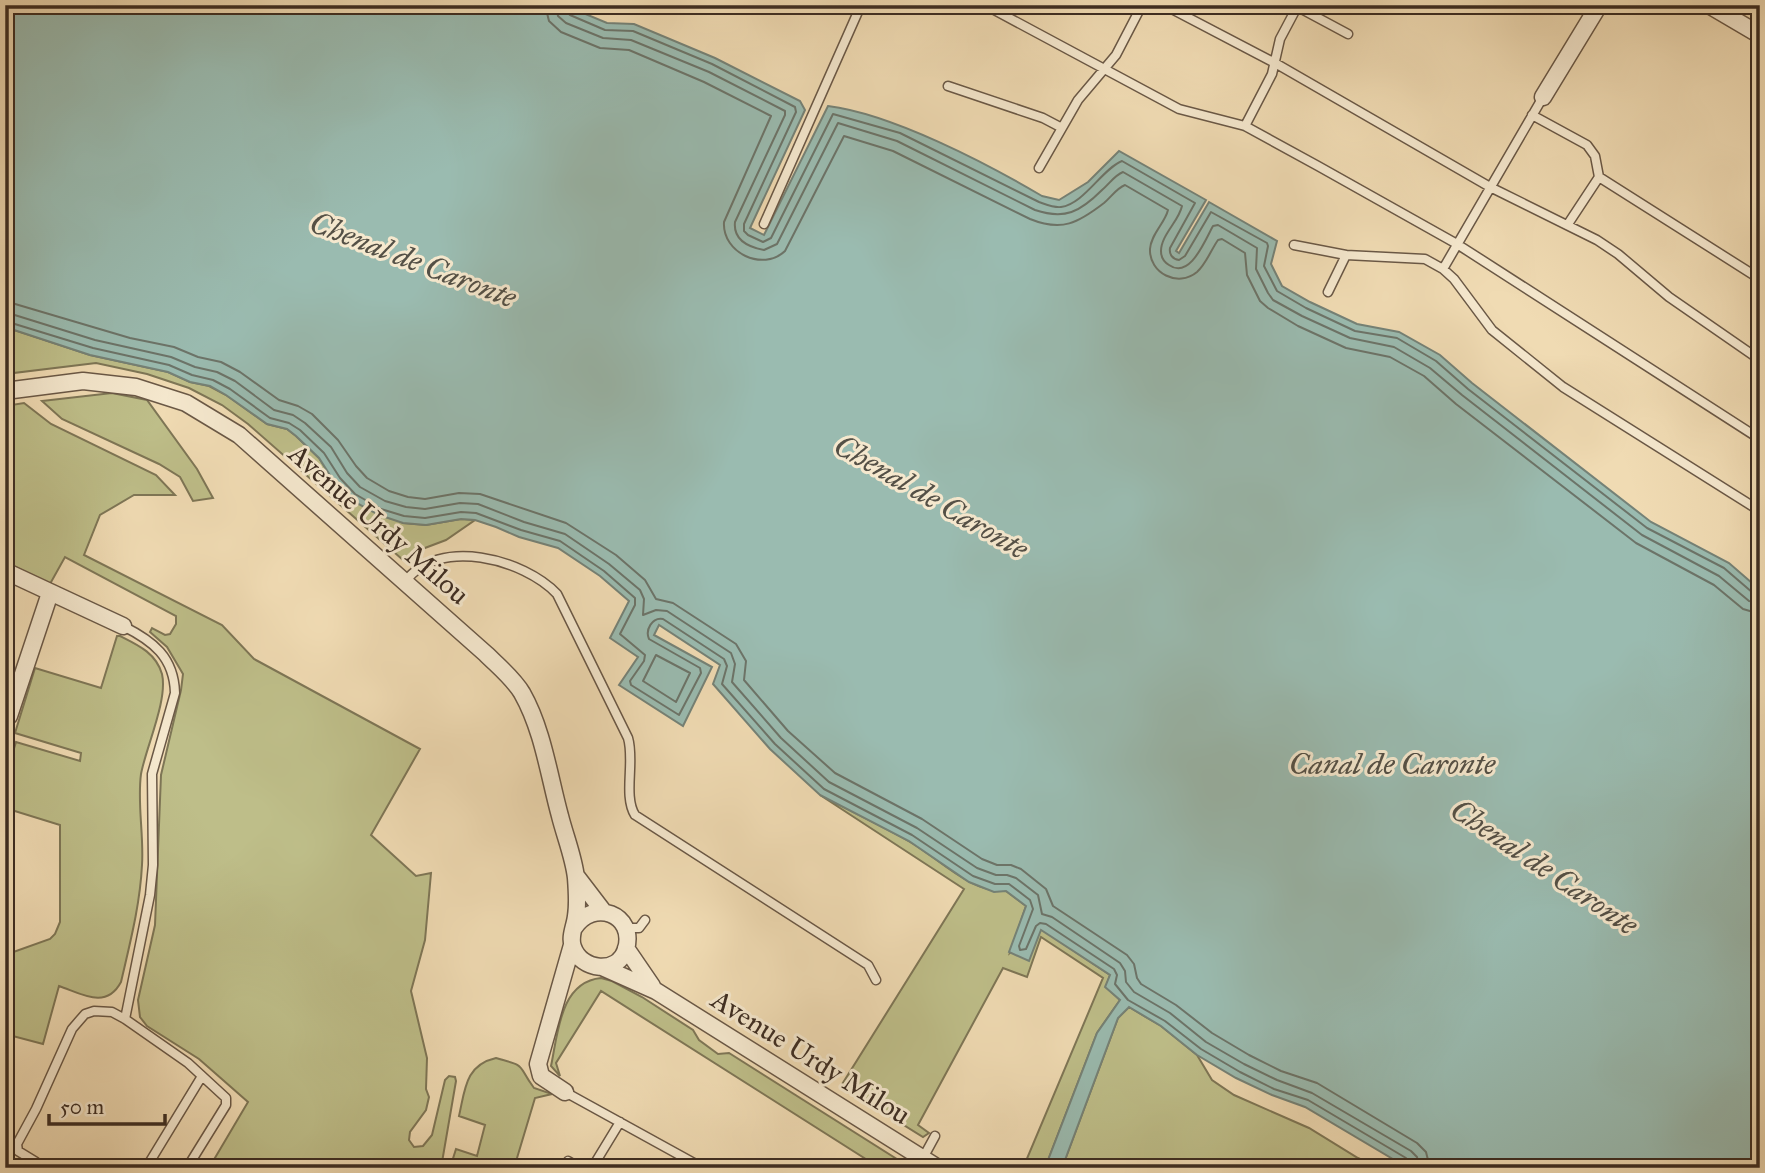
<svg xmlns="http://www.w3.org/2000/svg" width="1765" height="1173" font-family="'IM FELL Great Primer',serif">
<rect width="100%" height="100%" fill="#f0dbb3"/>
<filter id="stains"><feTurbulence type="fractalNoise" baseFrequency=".00286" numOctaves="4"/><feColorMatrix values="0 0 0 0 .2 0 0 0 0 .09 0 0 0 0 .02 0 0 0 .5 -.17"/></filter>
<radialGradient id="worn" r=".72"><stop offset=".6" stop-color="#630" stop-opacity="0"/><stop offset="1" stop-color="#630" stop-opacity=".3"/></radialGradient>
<!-- green -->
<path fill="#bebe89" stroke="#7e7656" stroke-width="2" d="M5 327 90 355 168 372 190 382 209 386 226 395 267 424 287 429 296 436 319 458 335 483 403 523 426 525 461 519 475 520 446 540 417 551 403 560 248 424 222 405 189 388 147 374 96 363 5 374Z
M112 393 147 400 197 469 213 498 193 501 180 477 159 464 62 419 42 401Z
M24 403 51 424 156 475 175 495H134L100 515 84 555 222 625 254 659 420 749 371 835 416 876 431 873 425 940 411 991 427 1058 426 1089 429 1097 426 1110 410 1132 409 1140 414 1147 423 1146 432 1135 445 1080 449 1076 455 1077 456 1081 441 1168H209L248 1102 199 1059 147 1026 140 1017 138 1000 155 925 161 775 181 690 183 674 167 647 150 632 152 628 165 635 170 634 176 624V616L65 557 50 584 5 562V406Z
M117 636H120C138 645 156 653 162 674 168 700 146 747 141 774 137 803 144 835 142 865 140 905 130 943 121 982 106 1010 82 994 59 986L43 1044 5 1034V955L50 939 55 934 60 922V825L5 808V778L16 742 80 761 81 753 15 733 35 668 101 688Z
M820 795C849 810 878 824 907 840 938 857 969 893 1006 891L1026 906 1010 953 1041 929 1110 975 1106 987 1120 1000 1097 1033 1045 1168H1023L1103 978 1041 937 1027 977 1003 968 918 1125 929 1133 923 1137 841 1086 964 889Z
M601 978 612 981 642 997 693 1030 699 1040 718 1054 729 1053 911 1168H880L601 991 556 1063 560 1076 551 1066C558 1033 560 982 601 978Z
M1129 1007 1161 1026 1197 1055 1212 1080 1234 1095 1309 1128 1358 1158 1379 1168H1062L1118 1018Z
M496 1058C529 1067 516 1064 534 1088L552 1094 535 1098 514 1168H450L456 1149 477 1156 485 1125 459 1116C465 1090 465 1065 496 1058Z"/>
<!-- water -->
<path fill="#9abbb0" stroke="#758277" stroke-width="2" d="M5 5H564L607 23 634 24 715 58 800 101 805 110 750 228 764 235 828 106C892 114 986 163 1042 196L1059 200 1088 182 1119 151 1206 200 1176 251 1179 253 1209 202 1277 241 1271 264 1282 286 1310 302 1357 324 1399 332 1440 355 1472 383 1651 522 1729 563 1760 590V1168H1408L1305 1107 1272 1095 1236 1078 1197 1055 1161 1026 1129 1007 1118 1018 1062 1168H1045L1097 1033 1120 1000 1105 987 1110 975 1041 930 1029 961 1009 952 1026 906 1006 891 994 892 969 882 909 841 820 795 770 749 713 684 720 665 659 625 654 635 712 667 683 726 619 685 638 657 610 638 629 601 600 576 558 548 519 537 496 527 475 520 461 519 426 525 403 523 379 515 351 500 335 483 319 458 296 436 287 429 267 424 226 395 210 386 190 382 168 372 90 355 5 327Z"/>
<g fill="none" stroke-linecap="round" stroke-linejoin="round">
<!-- shore -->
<path stroke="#6c7469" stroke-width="2" d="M545 5 549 21 561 32 600 48 629 50 704 82 771 116 724 222C722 253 763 272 785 251L844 136 893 151 1030 219C1062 232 1078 223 1104 203 1111 197 1117 188 1125 185L1168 210C1165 223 1151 234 1150 249 1149 273 1178 288 1197 272 1206 264 1211 250 1218 240L1222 239 1245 253 1247 275 1260 301 1268 308 1298 326 1346 348 1390 357 1424 376 1456 404 1636 543 1714 585 1743 609 1760 614
M556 5 558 16 566 23 603 38 631 40 709 72 785 111V115L735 222C733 240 748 247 764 250L777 244 838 123 897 141 1035 210C1065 220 1080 212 1102 190 1109 184 1115 175 1123 172L1182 206C1179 221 1161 235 1161 251 1161 257 1164 262 1169 265 1190 280 1205 240 1213 226L1218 225 1257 248 1256 269 1268 293 1273 300 1302 316 1350 338 1394 347 1430 368 1462 395 1642 535 1719 576 1749 601 1760 603
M565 5 566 11 570 15 605 30 633 31 712 64 795 107 796 112 744 224V231L748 235 763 242 771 238 833 114 900 133 1039 202C1045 204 1054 208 1061 207 1084 204 1102 169 1122 161L1195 203 1170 248C1169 254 1172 259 1179 260L1185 256 1211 212 1267 243 1268 246 1264 266 1277 291 1306 308 1355 331 1397 338 1436 361 1468 389 1647 528 1724 568 1753 593 1760 594
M5 301 130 338 174 347 198 357 221 362 240 372 279 400 298 406 312 414 338 440 356 466 367 478 389 491 408 497 425 499 459 493 480 494 566 523 616 555 645 580 656 599 673 603 736 644 746 661 744 680 788 731 835 773 922 819 982 859 997 865H1011L1021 869 1046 889 1053 906 1127 955 1134 964 1137 978 1141 984 1176 1005 1212 1033 1249 1055 1281 1071 1317 1083 1417 1143 1426 1152 1430 1168
M5 312 95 340 171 357 195 367 217 372 235 381 274 410 293 415 305 423 331 447 347 473 360 487 385 501 406 507 425 509 460 503 478 504 524 522 565 534 609 564 640 590 644 599 643 615 656 610 667 611 731 653 735 664 732 682 781 738 829 782 917 828 977 868 996 875H1007L1016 878 1038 895 1042 914 1052 917 1120 963 1125 971 1126 982 1134 992 1170 1013 1206 1042 1244 1064 1277 1080 1312 1093 1411 1151 1417 1157 1419 1168
M5 321 93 348 169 365 192 375 213 380 230 389 270 418 289 423 300 430 324 453 340 478 355 494 381 509 404 516 425 518 461 512 476 513 521 530 560 541 604 571 635 598V605L620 634 645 655 644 661 630 681 631 685 679 715 701 673 700 668 649 639C645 630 652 617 663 619L724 659 727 666 722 684 775 744 824 789 912 835 973 876 995 884H1009L1030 900 1033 909 1019 946 1020 950 1026 949 1036 926 1040 923 1046 924 1114 969 1117 975 1115 984 1128 1000 1165 1021 1201 1049 1240 1072 1274 1089 1308 1100 1406 1158 1410 1168
M656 655 690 673 676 702 643 681Z"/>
<!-- lane casing -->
<g stroke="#6a5846" stroke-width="11">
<path id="lane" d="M985 5 1179 109 1245 126 1318 166 1457 244 1760 439
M1164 5 1275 63 1490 187 1597 240 1618 254 1669 297 1760 360
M1294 5 1348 34
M948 86 1043 118 1062 128
M1532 115 1587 145 1595 156 1599 177
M1245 126 1272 74 1280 39 1297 7
M1039 168 1078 100 1116 55 1142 5
M764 224 861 5
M1568 224 1599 177 1760 279
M1294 245 1346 255
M1443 269 1454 279 1492 330 1563 387 1760 511
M1328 292 1346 255 1425 259 1443 269 1543 97
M405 582C438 536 524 559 557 594L628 738C635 761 623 796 635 815L868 965 876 980
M123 626C153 641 174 657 175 693L152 774 153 865 150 895 125 1019
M624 928H639L645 920
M565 1092 703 1168
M923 1158 935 1136
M568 1161 580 1168
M36 1162 18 1151 17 1144 36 1109 72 1029 85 1014 94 1011 112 1012 125 1019 188 1063 226 1098V1105L187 1168
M146 1168 202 1076
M592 1168 620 1122"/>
</g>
<!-- street casing -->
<g stroke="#6a5846" stroke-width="19">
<path id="street" d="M1709 5 1760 35
M1543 97 1599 5
M5 391 83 381 136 387 186 403 239 435 486 654C498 666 513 678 522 693 543 730 549 776 560 816 565 836 574 858 576 878 577 891 578 904 576 916 575 926 569 937 573 947 581 971 618 975 626 949 636 914 593 898 574 928
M5 571 123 626
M9 716 50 593
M577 877 603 911
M626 948 652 986
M602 967 656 991 938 1168
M565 1092 541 1076 538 1064 572 945"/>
</g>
<!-- lane -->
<use href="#lane" stroke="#f5e8ce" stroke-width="8"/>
<!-- street -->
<use href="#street" stroke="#f5e8ce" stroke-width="16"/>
</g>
<g text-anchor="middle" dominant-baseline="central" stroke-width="6" stroke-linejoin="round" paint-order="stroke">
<!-- street labels -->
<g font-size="28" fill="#3d2d22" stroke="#f5e8ce">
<text transform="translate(379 524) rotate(41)">Avenue Urdy Milou</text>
<text transform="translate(811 1057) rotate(32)">Avenue Urdy Milou</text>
</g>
<!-- water labels -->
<g font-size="30" font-style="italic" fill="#545046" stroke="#f5e8ce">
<text transform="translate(413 260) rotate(21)">Chenal de Caronte</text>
<text transform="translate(931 497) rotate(30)">Chenal de Caronte</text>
<text x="1392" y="764">Canal de Caronte</text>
<text transform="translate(1544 867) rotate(34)">Chenal de Caronte</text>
</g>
</g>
<!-- margin -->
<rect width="1765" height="1173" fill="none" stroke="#f0dbb3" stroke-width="28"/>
<rect x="7" y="7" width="1751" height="1159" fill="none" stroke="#3d2d22" stroke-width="3.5"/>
<rect x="14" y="14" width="1737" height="1145" fill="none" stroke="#3d2d22" stroke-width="2"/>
<!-- scale -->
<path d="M49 1114v10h116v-10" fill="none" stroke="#3d2d22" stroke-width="3.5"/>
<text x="60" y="1114" font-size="21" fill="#3d2d22" stroke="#f5e8ce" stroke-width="5" paint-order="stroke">50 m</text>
<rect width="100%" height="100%" filter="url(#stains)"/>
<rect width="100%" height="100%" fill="url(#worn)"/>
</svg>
